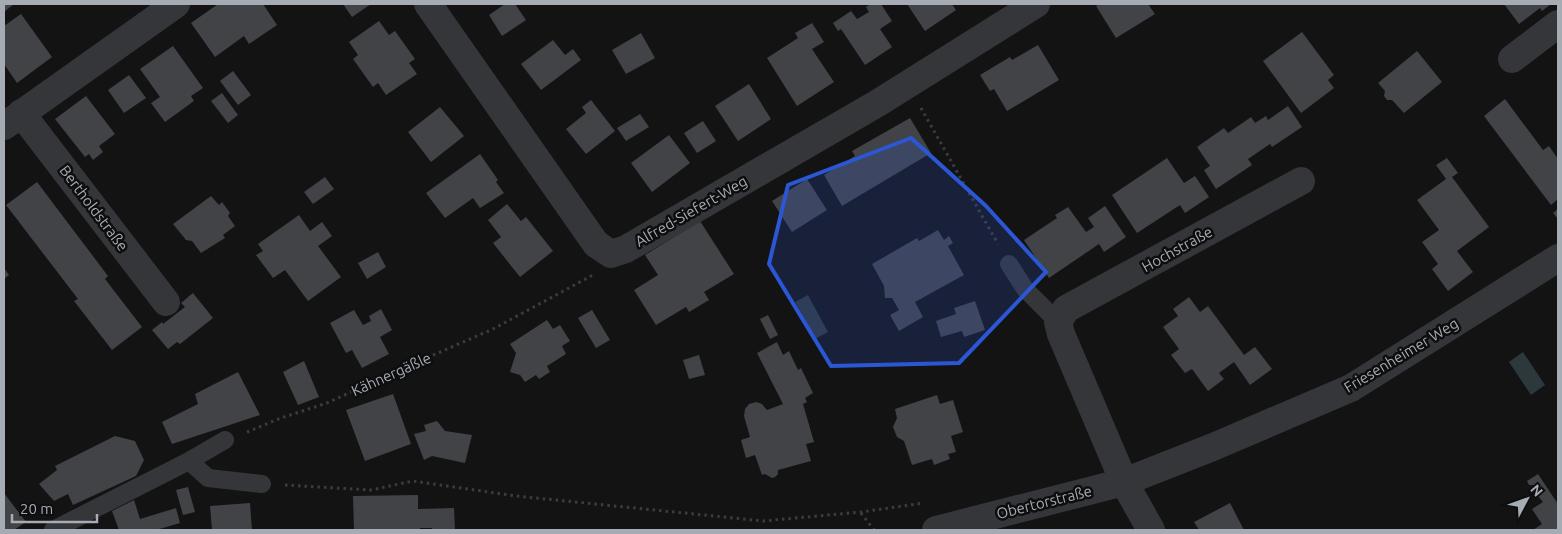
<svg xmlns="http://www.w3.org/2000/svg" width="1562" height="534" font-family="Ubuntu,sans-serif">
<rect width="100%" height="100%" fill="#131314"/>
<!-- water -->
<path fill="#2d383c" d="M808 295 828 332 815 339 795 302Z
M1523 352 1545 385 1531 395 1509 362Z"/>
<!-- building -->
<path fill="#424347" d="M4 4H14L4 12Z
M218 4H263L277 25 249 44 244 36 215 57 191 23Z
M343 4H371L352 17Z
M505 4H515L526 20 502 36 489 15Z
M871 4H881L892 21 880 29 892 47 865 65 841 29 838 31 833 23 851 11 857 19 869 12 866 7Z
M907 4H952L956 10 925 31Z
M1100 4H1148L1155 14 1116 38 1096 6Z
M1504 4H1551L1542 11 1540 8 1519 24Z
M21 14 52 57 17 83 4 64V26Z
M379 21 389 35 395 31 415 59 409 63 417 74 386 95 378 83 373 87 353 59 358 55 349 42Z
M812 23 824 42 812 49 834 82 797 106 767 58 798 38 795 33Z
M1302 32 1334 75 1328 80 1334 88 1301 113 1263 61Z
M641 33 655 58 626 74 612 50Z
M553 40 565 55 573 49 581 60 541 90 521 64Z
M1038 45 1059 80 1007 111 994 89 990 91 980 75 1010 57 1012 60Z
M173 46 203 88 191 96 194 101 165 122 151 103 160 97 140 69Z
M1417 51 1442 82 1404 113 1392 100H1387L1384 96 1385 91 1378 83Z
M233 71 251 95 238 105 220 81Z
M129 75 146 98 124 113 108 90Z
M749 84 771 119 738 141 715 106Z
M222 93 238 115 228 123 211 101Z
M86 96 115 134 99 146 103 152 93 160 89 154 85 157 55 119Z
M1505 99 1543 150 1549 146 1558 159V199L1551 205 1484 116Z
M591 100 615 131 586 154 566 129 586 113 582 107Z
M1288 106 1302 127 1272 147 1270 144 1248 159 1252 165 1216 189 1204 170 1210 166 1197 147 1224 128 1228 133 1251 117 1255 123 1266 116 1268 120Z
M440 107 464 136 431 162 408 132Z
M640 114 649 127 626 141 617 128Z
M910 118 931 153 842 206 824 175 855 156 852 151Z
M703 121 716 141 697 153 684 133Z
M669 135 690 163 652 192 631 163Z
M480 154 498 180 496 182 504 193 480 208 473 198 445 218 426 193Z
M1167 158 1184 183 1195 176 1209 197 1185 213 1180 205 1137 233 1112 195Z
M1447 158 1458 173 1452 177 1489 227 1457 251 1473 272 1448 291 1432 269 1438 264 1422 242 1439 230 1417 200 1446 179 1436 165Z
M325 177 334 189 313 204 304 192Z
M807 179 827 210 792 232 772 201Z
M37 182 108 276 105 279 142 327 112 350 74 301 78 299 6 205Z
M211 196 219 205 222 202 230 213 228 216 235 226 223 235 225 238 201 253 192 241 186 240 173 224Z
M507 204 521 221 526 217 553 251 520 277 493 243 501 237 488 220Z
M1105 206 1126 237 1104 252 1099 244 1049 278 1024 240 1057 218 1055 215 1068 207 1086 232 1094 227 1088 218Z
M1558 209V219L1553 213Z
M299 215 310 231 322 222 332 236 318 246 341 277 308 301 285 270 273 278 256 255 263 251 258 244Z
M700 221 734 274 704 292 709 300 689 312 686 307 656 325 634 290 658 275 645 255Z
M938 230 944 240 949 236 953 243 948 246 964 275 915 302 923 317 899 331 890 315 899 310 892 298H885L884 286 872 264 917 238 919 241Z
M378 252 386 267 367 279 358 263Z
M4 268 9 275 4 279Z
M193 293 213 318 180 344 177 342 168 349 152 330 162 322 163 324 185 307 181 303Z
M1189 297 1200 312 1208 306 1244 355 1255 347 1272 369 1250 385 1234 362 1219 373 1224 379 1208 391 1192 369 1185 373 1171 355 1179 349 1163 327 1178 316 1173 309Z
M975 301 985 330 964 337 962 331 941 337 936 321 956 314 954 308Z
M381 309 392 330 380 337 389 354 362 368 352 350 346 353 330 323 354 310 363 325 371 321 369 316Z
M592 310 610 340 596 348 578 318Z
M768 315 778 335 770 339 760 319Z
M547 320 553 329 560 325 570 341 562 346 566 354 547 366 550 372 539 379 536 375 525 382 520 375 510 372 516 353 510 344Z
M777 342 783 355 789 351 798 370 801 368 813 393 805 398 807 402 803 404 814 442 806 444 811 461 778 470V474L775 477 772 478 765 474 762 475 755 455 746 458 741 440 750 437 744 416 745 409 749 404 756 402 762 404 767 410 783 404 757 353Z
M699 355 705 375 689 379 683 360Z
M304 361 319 397 298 405 283 372Z
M238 372 260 415 172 444 162 422 198 404 195 394Z
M393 394 411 444 365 461 346 410Z
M937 395 940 404 953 400 963 432 951 436 956 452 948 454 950 459 934 465 932 459 912 465 904 441 897 437 893 427 897 418 895 409Z
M437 421 445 431 472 435 465 463 432 456 424 460 414 434 426 431 424 425Z
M115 436 135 441 144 460 136 476 73 505 68 494 54 501 39 484 57 470 55 466Z
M1538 474 1558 504V530H1533L1542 524 1532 509 1543 502 1538 496V490L1535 485H1529L1527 481Z
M188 487 195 512 183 515 176 490Z
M4 493 26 522 14 530H4Z
M418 495V509L454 508 455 530H432V528H420V530H354L353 496Z
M134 500 140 519 176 508 180 523 156 530H119L112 511Z
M250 503 252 530H212L210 506Z
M1230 503 1244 530H1199L1194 522Z"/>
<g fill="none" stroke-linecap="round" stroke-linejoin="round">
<!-- path -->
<path stroke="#3a3d40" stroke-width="3" stroke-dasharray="2.5 4" stroke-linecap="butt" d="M921 108 998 244
M247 432 281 418 327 403 392 373 493 329 593 275
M285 485 371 490 413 481 516 496 763 521 861 512 924 503
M861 513 874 530"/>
<!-- lane -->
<path stroke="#343639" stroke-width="18" d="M1009 264 1025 289 1058 322
M189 461 208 478 262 484
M53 530 189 461 225 440"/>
<!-- street -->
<path stroke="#343639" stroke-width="28" d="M428 4 596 244 611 254 626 249 878 103 1036 4
M1512 59 1558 24
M21 113 166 302
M4 126 176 4
M936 530 1124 482 1213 447 1351 388 1558 258
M1151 530 1124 482 1061 334 1058 322 1066 309 1301 181"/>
</g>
<!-- marked area -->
<path fill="#2b57d4" fill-opacity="0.2" stroke="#2b57d4" stroke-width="4" stroke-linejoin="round" d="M911 138 986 206 1046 272 959 363 831 366 769 264 788 185Z"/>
<g text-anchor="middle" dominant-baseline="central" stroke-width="5" stroke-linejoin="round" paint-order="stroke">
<!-- street labels -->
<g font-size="15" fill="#a5acb4" stroke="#0e0e0f">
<text transform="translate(94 208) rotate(53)">Bertholdstraße</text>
<text transform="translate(691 211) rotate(-30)">Alfred-Siefert-Weg</text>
<text transform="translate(1177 249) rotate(-29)">Hochstraße</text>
<text transform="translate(1401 355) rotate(-31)">Friesenheimer Weg</text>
<text transform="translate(391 374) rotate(-24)">Kähnergäßle</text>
<text transform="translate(1044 502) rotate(-14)">Obertorstraße</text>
</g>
</g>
<!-- border -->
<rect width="1562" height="534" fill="none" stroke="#a5acb4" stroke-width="10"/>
<!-- north arrow -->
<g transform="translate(1527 499) rotate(49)" stroke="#0e0e0f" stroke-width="4" paint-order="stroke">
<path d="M0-4L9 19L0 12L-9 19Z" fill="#a5acb4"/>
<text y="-8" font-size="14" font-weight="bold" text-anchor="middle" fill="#a5acb4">N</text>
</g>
<!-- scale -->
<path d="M12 514v8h85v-8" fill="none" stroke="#a5acb4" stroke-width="2.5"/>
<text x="20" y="514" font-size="15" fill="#a5acb4" stroke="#0e0e0f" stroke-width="4" paint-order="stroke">20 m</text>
</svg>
